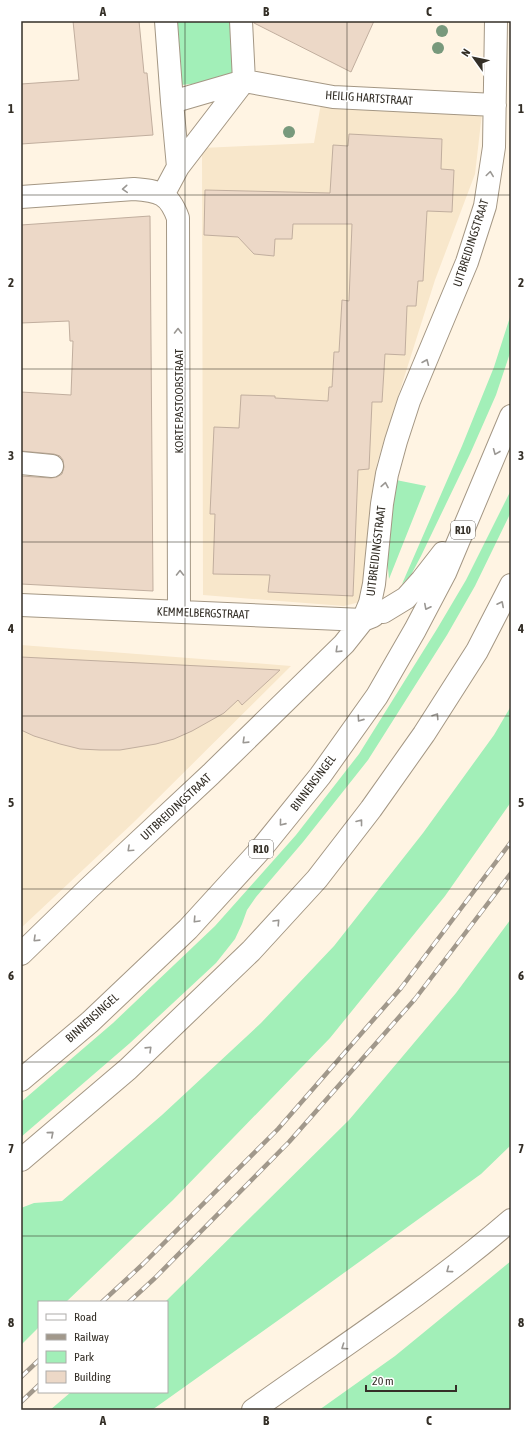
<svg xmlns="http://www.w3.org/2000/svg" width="532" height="1431" font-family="'Asap Condensed',sans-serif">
<rect width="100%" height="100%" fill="#fff4e3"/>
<!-- built -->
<path fill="#f8e7cb" d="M323 92 484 96 475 174 435 280 377 463 365 590 360 602 344 606 203 595 202 148 314 143Z
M21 645 291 666 134 822 21 928Z"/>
<!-- green -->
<path fill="#a2efb8" d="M177 21H230L234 80 181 85Z
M511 314V350L496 395 470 454 421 556 411 575 402 584 462 446 494 367Z
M396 480 426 486 389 579 387 558Z
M511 490V512L475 586 447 635 368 760 303 842 256 897 247 910 242 924 235 939 216 963 130 1043 21 1137V1102L113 1023 215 926 296 835 359 754 437 629 466 580Z
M511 706V802L445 896 330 1038 173 1200 66 1302H39V1327L21 1345V1208L34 1203 62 1201 162 1115 261 1023 334 946 423 833 494 735Z
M511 919V1145L481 1174 287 1314 152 1410H50L71 1392H167V1302H165L349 1120 456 993Z
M511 1261V1410H319L395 1356Z"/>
<!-- building -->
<path fill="#ecd8c7" stroke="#c1ae9e" d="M73 21H139L144 73H147L153 135 21 144V84L79 80Z
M254 21H374L351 72 254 23Z
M349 134 442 139 441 169 454 170 452 212 427 211 423 281H418L416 306H407L405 355 385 354 382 402H372L369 469 358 470 353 596 268 592 270 575 213 574 215 514H210L214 427 239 428 241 395 275 396V398L328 401 329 387H332L334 352H339L342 300 349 301 352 224H293L292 239H275L274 256 254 254 238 237 204 235 205 190 330 193 333 145 348 146Z
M150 216 153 591 21 584V476L51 478 57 477 62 474 64 467 63 460 60 456 54 454 21 451V392L71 395 73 341H70L69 321 21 323V225Z
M21 657 280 670 242 705 238 700 224 713 192 731 174 739 156 744 120 750H100L80 749 60 744 34 736 21 730Z"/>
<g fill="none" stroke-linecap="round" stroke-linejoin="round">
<!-- pedestrian casing -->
<g stroke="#a49784" stroke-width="24">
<path id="pedestrian" d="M21 463 52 466"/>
</g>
<!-- minor casing -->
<g stroke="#a49784" stroke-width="24">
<path id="minor" d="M166 21 172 102 244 81
M241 21 244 81 333 97 495 105
M178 167 244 81
M163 195 178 167 172 102
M21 197 134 189C159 191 169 193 178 218L179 612
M21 605 363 620 373 616
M21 954 89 888 211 774 344 644 363 620 370 603 374 584 382 504 387 474 396 441 409 401 467 262 485 206 494 147 496 21"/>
</g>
<!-- primary casing -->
<g stroke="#a49784" stroke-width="24">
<path id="primary" d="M383 612 406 598 422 580 443 553
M21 1080 90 1022 188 929 261 849 320 776 377 696 415 630 445 573 511 416
M21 1160 128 1069 251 951 317 879 371 809 424 734 477 651 511 585"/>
</g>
<!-- motorway casing -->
<g stroke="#a49784" stroke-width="24">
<path id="motorway" d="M253 1410C340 1348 430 1290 511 1220"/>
</g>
<!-- pedestrian -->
<use href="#pedestrian" stroke="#fff" stroke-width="22"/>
<!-- minor -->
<use href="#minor" stroke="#fff" stroke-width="22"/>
<!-- primary -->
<use href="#primary" stroke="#fff" stroke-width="22"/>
<!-- motorway -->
<use href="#motorway" stroke="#fff" stroke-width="22"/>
<!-- rail casing -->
<g stroke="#a1988b" stroke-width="4.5">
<path id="rail" d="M102 1302 143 1264 278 1129 401 988 511 842
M129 1302 155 1278 289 1142 415 999 511 873
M21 1377 39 1360
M21 1402 39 1385"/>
</g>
<!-- rail -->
<use href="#rail" stroke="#fff" stroke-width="3" stroke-dasharray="9" stroke-linecap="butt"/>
</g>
<!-- trees -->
<g fill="#78997c">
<circle cx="442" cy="31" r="6"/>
<circle cx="438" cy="48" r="6"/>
<circle cx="289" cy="132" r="6"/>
</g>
<!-- one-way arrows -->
<defs><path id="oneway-chevron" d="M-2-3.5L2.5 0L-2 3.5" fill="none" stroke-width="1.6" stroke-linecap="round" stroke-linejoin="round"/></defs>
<g stroke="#9a9793">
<use href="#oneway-chevron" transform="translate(490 174) rotate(-82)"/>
<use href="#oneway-chevron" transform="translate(125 189) rotate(176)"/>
<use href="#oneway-chevron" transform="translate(178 331) rotate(-90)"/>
<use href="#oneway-chevron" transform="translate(426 362) rotate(-67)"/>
<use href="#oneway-chevron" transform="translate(496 452) rotate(112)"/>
<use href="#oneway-chevron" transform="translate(385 485) rotate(-80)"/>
<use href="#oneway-chevron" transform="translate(180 573) rotate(-90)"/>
<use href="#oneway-chevron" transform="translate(501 604) rotate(-63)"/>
<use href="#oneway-chevron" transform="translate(427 607) rotate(117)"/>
<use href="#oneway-chevron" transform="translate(338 650) rotate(136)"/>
<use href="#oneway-chevron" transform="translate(436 716) rotate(-57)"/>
<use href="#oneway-chevron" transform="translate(360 719) rotate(125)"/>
<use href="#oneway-chevron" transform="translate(245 741) rotate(136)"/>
<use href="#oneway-chevron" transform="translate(360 822) rotate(-52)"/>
<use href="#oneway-chevron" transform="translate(282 823) rotate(129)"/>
<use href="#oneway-chevron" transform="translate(130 849) rotate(137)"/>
<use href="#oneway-chevron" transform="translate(196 920) rotate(133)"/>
<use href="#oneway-chevron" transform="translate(277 922) rotate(-47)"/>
<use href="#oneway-chevron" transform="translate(36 939) rotate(136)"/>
<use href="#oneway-chevron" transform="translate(149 1049) rotate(-44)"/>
<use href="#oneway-chevron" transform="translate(51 1134) rotate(-40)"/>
<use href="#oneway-chevron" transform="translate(449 1270) rotate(143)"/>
<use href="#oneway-chevron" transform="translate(344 1347) rotate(146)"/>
</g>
<!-- grid -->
<path fill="none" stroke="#342f27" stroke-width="1" stroke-opacity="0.55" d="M185 21V1410M347 21V1410M21 195H511M21 369H511M21 542H511M21 716H511M21 889H511M21 1062H511M21 1236H511"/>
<g text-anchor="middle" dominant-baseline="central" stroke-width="3" stroke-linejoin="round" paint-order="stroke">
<!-- shield labels -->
<g fill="#fff" stroke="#716d68" stroke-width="1">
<rect x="451" y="521" width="24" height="18" rx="3"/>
<rect x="249" y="840" width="24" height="18" rx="3"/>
</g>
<g font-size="11" font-weight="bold" fill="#342f27">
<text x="463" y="530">R10</text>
<text x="261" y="849">R10</text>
</g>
<!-- street labels -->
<g font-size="12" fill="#342f27" stroke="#fff">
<text transform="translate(369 98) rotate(4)">HEILIG HARTSTRAAT</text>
<text transform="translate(471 243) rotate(-72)">UITBREIDINGSTRAAT</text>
<text transform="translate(179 401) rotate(-90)">KORTE PASTOORSTRAAT</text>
<text transform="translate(376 551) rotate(-83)">UITBREIDINGSTRAAT</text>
<text transform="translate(203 613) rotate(2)">KEMMELBERGSTRAAT</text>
<text transform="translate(313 783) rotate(-53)">BINNENSINGEL</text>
<text transform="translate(176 807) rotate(-43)">UITBREIDINGSTRAAT</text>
<text transform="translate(92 1018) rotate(-42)">BINNENSINGEL</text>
</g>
</g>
<!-- border -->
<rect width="532" height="1431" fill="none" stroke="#ffffff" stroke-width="44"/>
<!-- legend -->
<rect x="38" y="1301" width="130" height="92" fill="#ffffff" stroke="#aeaca9"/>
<rect x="46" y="1314" width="20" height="6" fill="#ffffff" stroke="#aeaca9"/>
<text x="74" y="1321" font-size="12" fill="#342f27">Road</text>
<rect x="46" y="1334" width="20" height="6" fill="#a1988b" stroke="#aeaca9"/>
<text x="74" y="1341" font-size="12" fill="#342f27">Railway</text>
<rect x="46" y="1351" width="20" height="12" fill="#a2efb8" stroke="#aeaca9"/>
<text x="74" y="1361" font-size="12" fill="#342f27">Park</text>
<rect x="46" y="1371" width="20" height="12" fill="#ecd8c7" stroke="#aeaca9"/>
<text x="74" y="1381" font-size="12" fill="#342f27">Building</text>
<!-- north arrow -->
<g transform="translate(474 58) rotate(303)" stroke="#ffffff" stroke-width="3" paint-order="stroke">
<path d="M0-3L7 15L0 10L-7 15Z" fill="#342f27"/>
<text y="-6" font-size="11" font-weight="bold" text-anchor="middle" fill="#342f27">N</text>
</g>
<!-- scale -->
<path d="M366 1385v6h90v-6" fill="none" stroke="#342f27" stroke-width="2"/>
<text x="372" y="1385" font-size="12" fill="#342f27" stroke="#ffffff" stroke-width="3" paint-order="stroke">20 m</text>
<rect x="22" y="22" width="488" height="1387" fill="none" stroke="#342f27" stroke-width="1.5"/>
<g font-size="13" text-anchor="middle" font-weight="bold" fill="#342f27">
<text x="103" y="16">A</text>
<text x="266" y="16">B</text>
<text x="429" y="16">C</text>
<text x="11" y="113">1</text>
<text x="521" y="113">1</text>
<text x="11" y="287">2</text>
<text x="521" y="287">2</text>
<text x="11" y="460">3</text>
<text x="521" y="460">3</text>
<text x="11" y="633">4</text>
<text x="521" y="633">4</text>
<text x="11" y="807">5</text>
<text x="521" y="807">5</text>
<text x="11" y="980">6</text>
<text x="521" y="980">6</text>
<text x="11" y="1153">7</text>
<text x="521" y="1153">7</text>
<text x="11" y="1327">8</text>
<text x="521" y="1327">8</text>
<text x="103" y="1425">A</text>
<text x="266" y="1425">B</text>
<text x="429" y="1425">C</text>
</g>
</svg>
